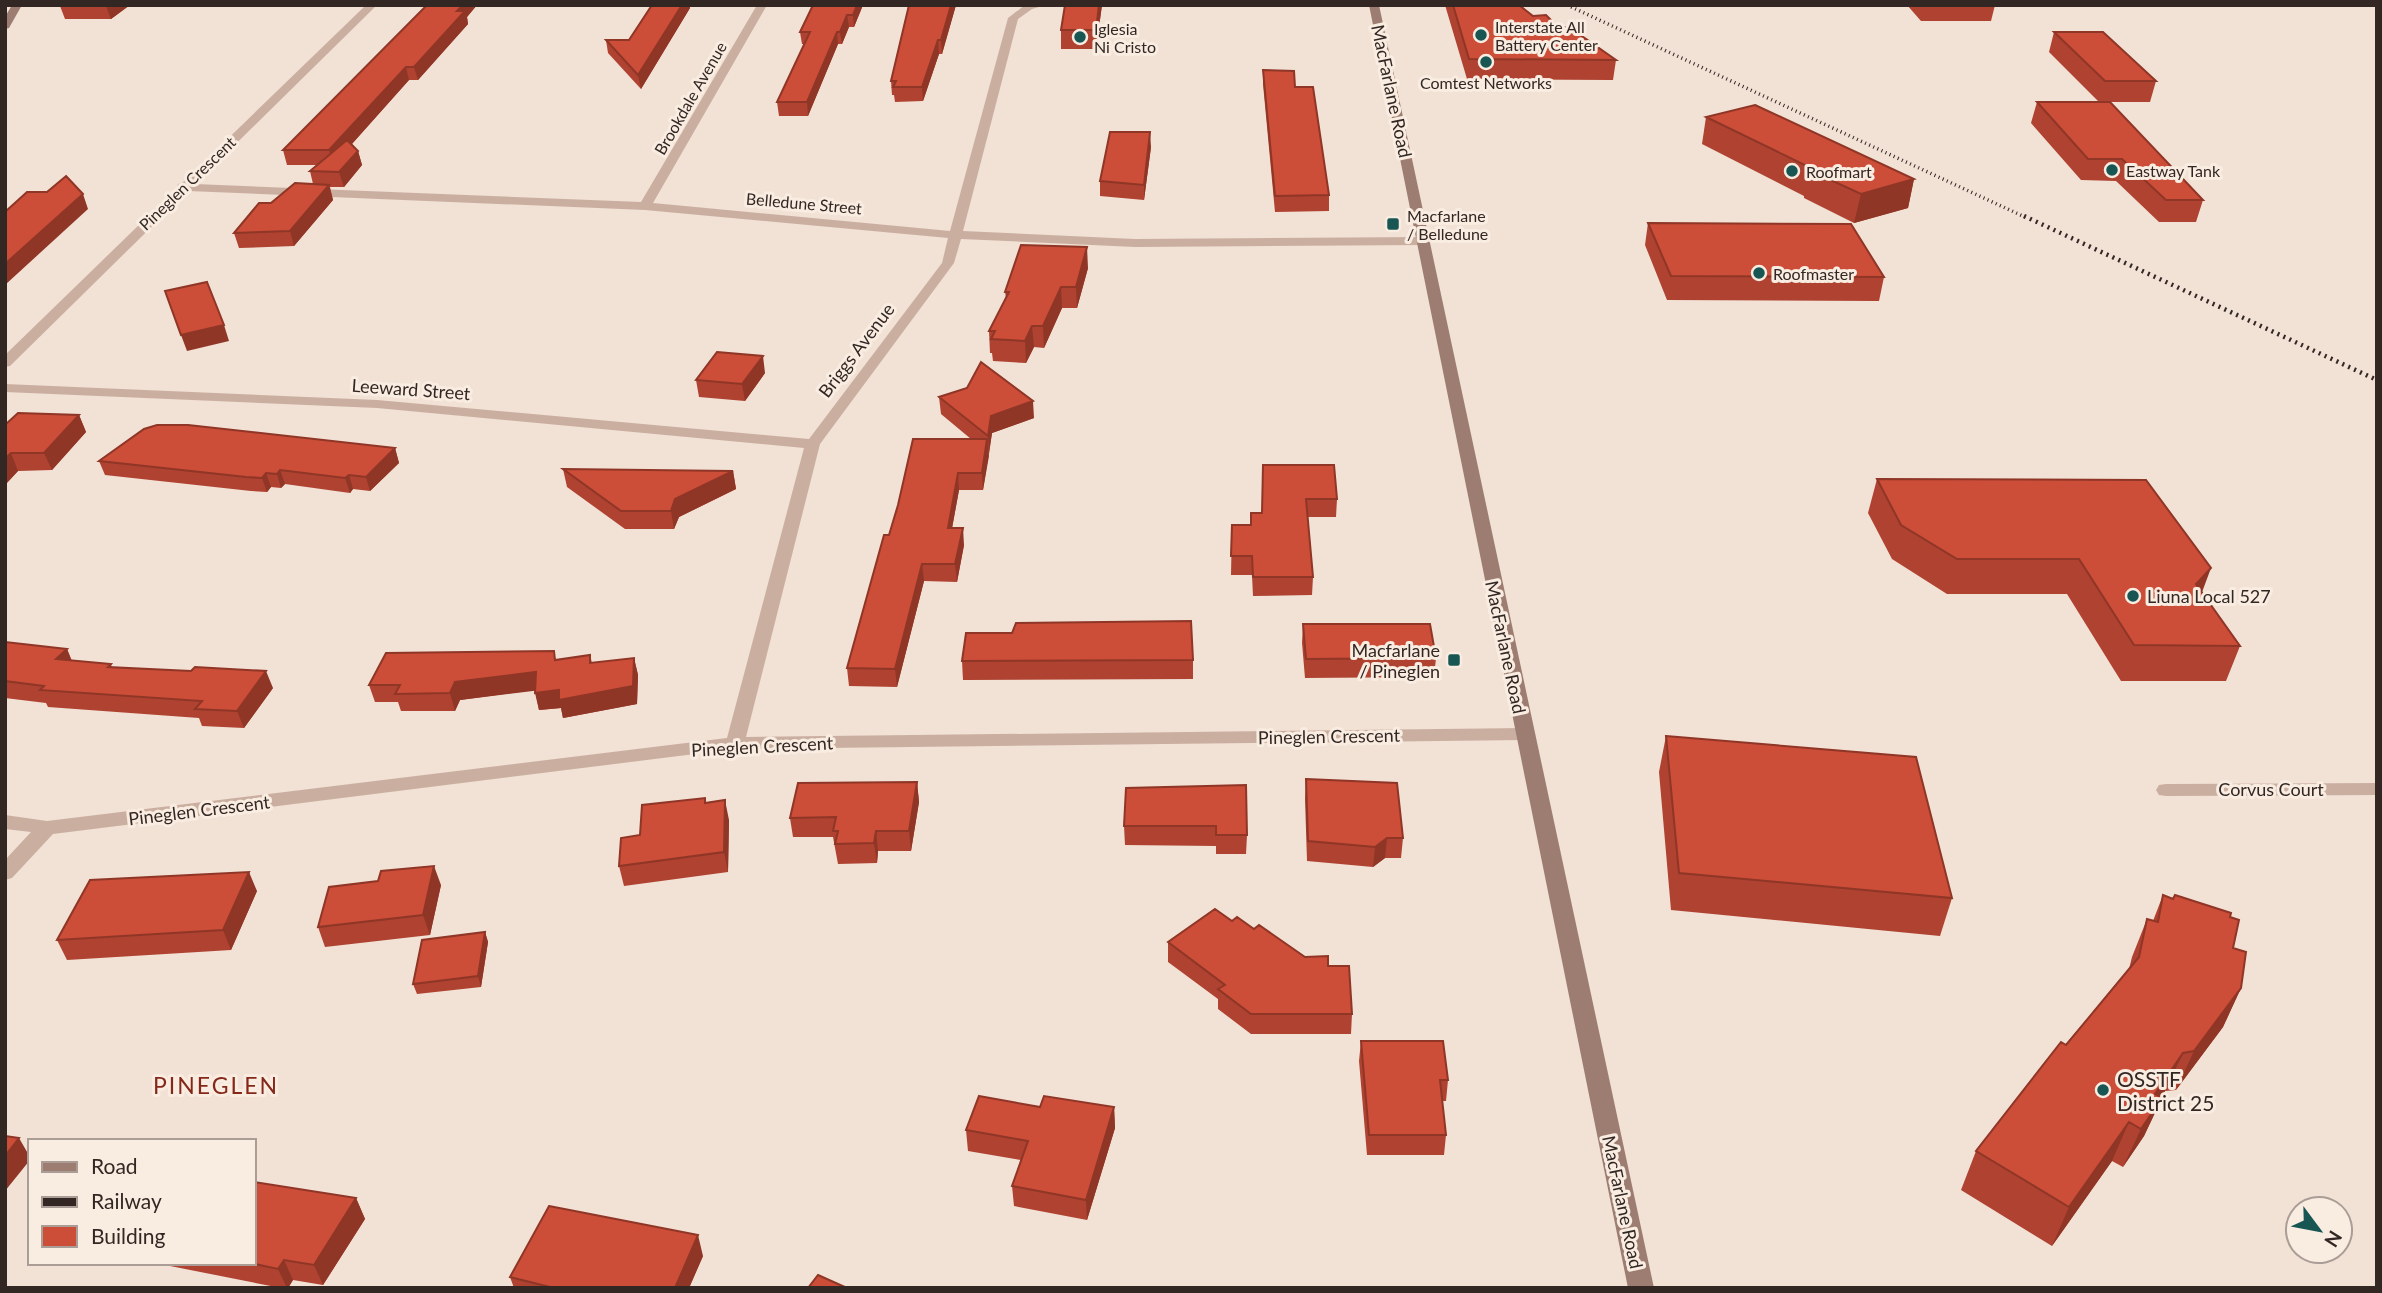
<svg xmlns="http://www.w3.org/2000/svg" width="2382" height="1293" font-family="Lato,sans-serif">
<rect width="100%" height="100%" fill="#f2e1d5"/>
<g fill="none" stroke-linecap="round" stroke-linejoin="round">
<!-- street -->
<path fill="#caafa1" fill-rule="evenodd" d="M366 5H377L195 184 641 202 757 5H767L653 203 950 231 1008 18 1025 5H1046L1032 9 1018 19 963 231 1135 239 1423 237 1429 241 1423 245 1135 247 961 239 954 263 820 444 746 737 1524 728 1533 734 1524 740 735 749 53 834 12 878 5 880V860L31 832 5 829V815L47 821 727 738 804 448 377 408 5 392V384L377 400 809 439 942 263 948 238 645 210 188 191 10 366 5 367V355L177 188 178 184 182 183Z
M2377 783V795L2166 796 2159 795 2156 790 2159 785 2166 784Z"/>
<!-- secondary -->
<path fill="#9d7d72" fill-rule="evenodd" d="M12 5H22L9 28 5 29V17Z
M1369 5H1379L1654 1288H1628Z"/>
<!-- rail-far1 -->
<path stroke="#332724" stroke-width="3.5" stroke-dasharray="1 3.5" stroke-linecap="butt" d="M1567 5 2027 218"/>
<!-- rail -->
<path stroke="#332724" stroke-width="4.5" stroke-dasharray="2 4.5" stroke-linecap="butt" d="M2024 216 2377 380"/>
</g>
<!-- wall -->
<path fill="#af4230" d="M61 5H130L111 19H65L60 6Z
M427 5H477L467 17 468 24 418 80H409L352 144 358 151 362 165 344 187H330L333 200 294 246 239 248 234 233 271 203 313 184 310 171 317 165H287L283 150Z
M652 5H690V8L641 89 608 53 606 40H629Z
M813 5H863L854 27H849L842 44H838L808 116H779L777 102 804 44H802L800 32Z
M909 5H956L942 54H939L923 101 895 102 894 95H892L891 81Z
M1065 5H1102L1096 49H1061V30Z
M1445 5H1519L1533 16 1559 28 1616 60 1613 80 1467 79Z
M1907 5H1995L1991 21H1921Z
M2054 32 2156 81 2150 102H2110L2203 200 2196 222H2159L2116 181 2081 180 2031 123 2037 102H2099L2049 52Z
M1263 70 1329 195V211L1275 212 1263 84Z
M1706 117 1914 179 1908 208 1854 223 1804 198V196L1702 144Z
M1151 147 1144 200 1100 196V181Z
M1648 223 1884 277 1879 301 1667 300 1645 245Z
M1088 268 1077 308H1062L1044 348 1034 347 1026 363 993 361 992 353H990L989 331 1006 298 1005 292Z
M765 373 745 401 699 397 696 380Z
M939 397 1034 418 992 433 983 490H959L952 528 964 545 957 582 924 581 897 687 849 686 847 668 889 535 971 439 941 414Z
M79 415 86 432 52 470 18 471 5 485V425Z
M395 448 399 463 370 491 353 489 350 493 285 484 281 488 271 487 267 492 251 491 105 475 99 461Z
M1263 465 1337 499 1336 517H1307L1313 577 1312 595 1253 596 1252 575H1231L1232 525H1251L1262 513Z
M563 469 733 471 736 489 679 517 674 529H625L567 487Z
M1877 479 2202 593 2240 646 2226 681H2121L2067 594H1947L1892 559 1868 513Z
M1303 624 1436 658 1434 677 1305 678 1302 643Z
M5 642 67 649 72 661 111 664 112 668 273 688 244 728 202 726 199 718 48 707 46 703 5 698Z
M590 655 592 663 634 658 638 675 637 704 563 718 561 708 539 710 535 690 460 700 455 711H401L398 702H375L369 685Z
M1193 660V679L963 680 962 661Z
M1666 736 1952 898 1940 936 1671 910 1659 772Z
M1306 779 1403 838 1401 858H1385L1373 867 1307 861 1305 799Z
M917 782 919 802 911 851H878L877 863 838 864 833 837H793L790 818Z
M1126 788 1247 835 1246 854H1216V846L1125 845 1124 826Z
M706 802 729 820 728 872 624 886 619 866 640 835Z
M441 885 430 935 325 947 318 927Z
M257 891 231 950 67 960 57 940Z
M2163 895 2230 917 2233 948 2241 988 2223 1027 2176 1090 2165 1091 2161 1097 2162 1098 2144 1136 2123 1167 2112 1161 2052 1246 1961 1190 1976 1151 2129 969 2132 957 2147 919 2153 921Z
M1232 921 1254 929 1305 957 1328 966 1352 1014 1351 1034H1251L1218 1009V999L1168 962V942Z
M485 932 488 942 481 987 417 994 413 984Z
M1361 1041 1448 1080 1446 1101H1442L1446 1135 1444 1155H1367L1359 1061Z
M1040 1107H1114L1115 1128 1087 1220 1014 1206 1012 1186 1021 1160 968 1151 966 1130Z
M356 1198 365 1219 323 1285 293 1280 288 1288H281L155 1263H254Z
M703 1256 689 1288H514L510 1277Z"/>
<!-- shaded-wall -->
<path fill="#8f3627" d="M108 5H130L111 19 106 6Z
M463 5H477L467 17 468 24 418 80 414 67Z
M682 5H690V8L641 89 638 75Z
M857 5H863L854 27 853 15Z
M951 5H956L942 54 941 40Z
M1099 5H1102L1096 49V30Z
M847 15 849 27 842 44 840 32Z
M837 32 838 44 808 116 807 102Z
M938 40 939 54 923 101 922 87Z
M406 67 409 80 333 165 329 150Z
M1150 132 1151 147 1144 200V185Z
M358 151 362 165 344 187 339 172Z
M1914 179 1908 208 1854 223 1861 194Z
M329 185 333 200 294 246 290 231Z
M83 194 88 209 5 285V264Z
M1087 247 1088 268 1077 308 1076 287Z
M1061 287 1062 308 1044 348 1043 326Z
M224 325 229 341 187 351 181 335Z
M1032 326 1034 347 1026 363 1025 341Z
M763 356 765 373 745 401 742 384Z
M1033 401 1034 418 992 433 989 454 988 436 991 416Z
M79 415 86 432 52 470 44 453Z
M987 439 989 456 983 490 982 473Z
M395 448 399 463 370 491 366 477Z
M11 453 18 471 5 485V459Z
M280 470 285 484 281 488 277 474Z
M733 471 736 489 679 517 674 529 671 511 675 499Z
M266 473 271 487 267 492 262 478Z
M958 473 959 490 949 545 948 528Z
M349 475 353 489 350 493 345 478Z
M963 528 964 545 957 582 955 564Z
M922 564 924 581 897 687 895 669Z
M2211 568 2198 603 2196 584Z
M67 649 74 667 56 659Z
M634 658 638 675 637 704 563 718 561 708 539 710 535 693 559 690Z
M266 671 273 688 244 728 237 711Z
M536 672 541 690 460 700 455 711 450 693 455 682Z
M917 782 919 802 911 851 909 831Z
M725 800 729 820 728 872 724 852Z
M876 831 878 851 877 863 874 843Z
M1387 838 1385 858 1373 867 1375 847Z
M434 866 441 885 430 935 423 915Z
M249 872 257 891 231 950 223 930Z
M485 932 488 942 481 987 478 976Z
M2241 988 2223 1027 2176 1090 2194 1051Z
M2183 1053 2165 1091 2140 1128 2155 1094Z
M2162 1098 2144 1136 2123 1167 2141 1129Z
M1114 1107 1115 1128 1087 1220 1086 1200Z
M2129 1122 2112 1161 2052 1246 2069 1207Z
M19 1138 30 1157V1160L5 1191V1156Z
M356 1198 365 1219 323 1285 314 1265Z
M698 1235 703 1256 689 1288H675Z
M284 1260 293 1280 288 1288H287L278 1269Z"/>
<!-- building -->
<path fill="#cc4d38" stroke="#8f3627" stroke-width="2" d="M61 5H108L106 6H60Z
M427 5H463L457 11H465L414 67H406L329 150H283Z
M652 5H682L638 75 606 40H629Z
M813 5H857L853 15H847L840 32H837L807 102H777L810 32H800Z
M909 5H951L941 40H938L922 87H893L896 81H891Z
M1065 5H1099L1096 30H1061Z
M1453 5H1519L1533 16 1546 15 1559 28 1569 27 1616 60 1469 59Z
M2054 32H2103L2156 81H2105Z
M1263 70 1294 71 1295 87H1313L1329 195 1275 196Z
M2037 102H2110L2203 200H2166L2122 159H2088Z
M1755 105 1914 179 1861 194 1809 170 1813 169 1706 117Z
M1110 132H1150L1144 185 1100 181Z
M347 140 358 151 339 172 310 171Z
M66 176 83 194 5 264V212L27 192H47Z
M295 183 329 185 290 231 234 233 259 203H271Z
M1648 223 1851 224 1884 277 1671 276Z
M1021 245 1087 247 1076 287H1061L1043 326H1032L1025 341 991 339 995 331H989L1009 292H1005Z
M207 282 224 325 181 335 165 291Z
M717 352 763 356 742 384 696 380Z
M981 362 1033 401 991 416 988 436 939 397 967 388Z
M18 413 79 415 44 453H11L5 459V425Z
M157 425H188L395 448 366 477 349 475 345 478 280 470 277 474 266 473 262 478 246 477 99 461 144 429Z
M913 439H987L982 473H958L948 528H963L955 564H922L895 669 847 668 884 535H889L898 505Z
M1263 465H1334L1337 499H1306L1313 577H1253L1252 556H1231L1232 525H1251V513H1262Z
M563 469 733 471 675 499 671 511H621Z
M1877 479 2146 480 2211 568 2196 584 2240 646 2134 645 2079 559H1957L1901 525Z
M1191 621 1193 660 962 661 966 633H1012L1016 623Z
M1303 624H1430L1436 658 1306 659Z
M5 642 67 649 56 659 111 664 108 667 191 671 195 667 266 671 237 711 195 709 202 701 40 690 44 686 5 681Z
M554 651 555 660 590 655V663L634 658 633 686 559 700V690L535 693 536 672 455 682 450 693 395 694 400 685H369L386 653Z
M1666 736 1916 757 1952 898 1679 873Z
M1306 779 1397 783 1403 838H1387L1375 847 1308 841Z
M917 782 909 831H876L874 843 835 844 838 831H833L836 817 790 818 798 783Z
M1246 785 1247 835H1216V826H1124L1126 788Z
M705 798V803L725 800 724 852 619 866 621 838 640 835 642 805Z
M434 866 423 915 318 927 329 887 378 881 381 871Z
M249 872 223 930 57 940 90 880Z
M2163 895 2173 899 2175 895 2231 913 2230 917 2239 920 2233 948 2246 952 2241 988 2194 1051 2183 1053 2155 1094 2162 1098 2141 1129 2129 1122 2069 1207 1976 1151 2061 1042 2066 1045 2139 957 2147 919 2158 922Z
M1215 909 1232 921 1237 917 1254 929 1259 925 1305 957 1328 956V966H1349L1352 1014H1251L1218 989 1225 985 1168 942Z
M485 932 478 976 413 984 422 940Z
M1361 1041H1443L1448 1080H1440L1446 1135H1369Z
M979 1096 1040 1107 1044 1096 1114 1107 1086 1200 1012 1186 1028 1141 966 1130Z
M5 1136 19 1138 5 1156Z
M254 1182 356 1198 314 1265 284 1260 278 1269 250 1263H254Z
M549 1206 698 1235 675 1288H554L510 1277Z
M818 1275 847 1288H808Z"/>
<!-- markers -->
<g fill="#185654" stroke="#f9ece1" stroke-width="2.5">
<circle cx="1481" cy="35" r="7"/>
<circle cx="1080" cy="37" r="7"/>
<circle cx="1486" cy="62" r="7"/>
<circle cx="2112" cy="170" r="7"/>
<circle cx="1792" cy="171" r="7"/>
<rect x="1386" y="217" width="14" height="14" rx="3.5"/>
<circle cx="1759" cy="273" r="7"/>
<circle cx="2133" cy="596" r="7"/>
<rect x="1447" y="653" width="14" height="14" rx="3.5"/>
<circle cx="2103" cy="1090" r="7"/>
</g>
<g text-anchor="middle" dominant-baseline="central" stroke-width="6" stroke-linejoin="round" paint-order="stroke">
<!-- far-poi labels -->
<g font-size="16" fill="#332724" stroke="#f9ece1" text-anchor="start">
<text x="1495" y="26">Interstate All<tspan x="1495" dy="18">Battery Center</tspan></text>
<text x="1094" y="28">Iglesia<tspan x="1094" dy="18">Ni Cristo</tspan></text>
<text x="1486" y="82" text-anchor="middle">Comtest Networks</text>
<text x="2126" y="170">Eastway Tank</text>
<text x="1806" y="171">Roofmart</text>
<text x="1407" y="215">Macfarlane<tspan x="1407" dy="18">/ Belledune</tspan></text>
<text x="1773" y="273">Roofmaster</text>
</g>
<!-- far-street labels -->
<g font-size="16" fill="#332724" stroke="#f9ece1">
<text transform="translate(690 98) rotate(-60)">Brookdale Avenue</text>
<text transform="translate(187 183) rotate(-44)">Pineglen Crescent</text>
<text transform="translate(804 203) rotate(5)">Belledune Street</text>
</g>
<!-- street labels -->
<g font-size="18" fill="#332724" stroke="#f9ece1">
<text transform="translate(1392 91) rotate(78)">MacFarlane Road</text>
<text transform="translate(856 350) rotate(-53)">Briggs Avenue</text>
<text transform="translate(411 389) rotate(4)">Leeward Street</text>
<text transform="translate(1506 647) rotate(78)">MacFarlane Road</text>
<text transform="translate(1329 736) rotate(-1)">Pineglen Crescent</text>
<text transform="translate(762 746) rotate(-3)">Pineglen Crescent</text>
<text x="2271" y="789">Corvus Court</text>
<text transform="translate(199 810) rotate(-7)">Pineglen Crescent</text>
<text transform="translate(1623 1202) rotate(78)">MacFarlane Road</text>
</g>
<!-- poi labels -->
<g font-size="18" fill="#332724" stroke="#f9ece1" text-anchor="start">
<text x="2147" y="596">Liuna Local 527</text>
<text x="1440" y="650" text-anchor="end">Macfarlane<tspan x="1440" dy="21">/ Pineglen</tspan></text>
</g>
<!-- near-poi labels -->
<g font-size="21" fill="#332724" stroke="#f9ece1" text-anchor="start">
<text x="2117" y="1078">OSSTF<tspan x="2117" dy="24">District 25</tspan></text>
</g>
<!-- near-neighbourhood labels -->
<g font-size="23" letter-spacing="2" fill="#862819" stroke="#f9ece1">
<text x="216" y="1085">PINEGLEN</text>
</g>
</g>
<!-- border -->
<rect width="2382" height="1293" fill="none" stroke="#332724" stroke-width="14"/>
<!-- legend -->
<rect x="28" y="1139" width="228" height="126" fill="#f9ece1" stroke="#aa9d95" stroke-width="2"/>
<rect x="42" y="1162" width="35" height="10" fill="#9d7d72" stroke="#aa9d95" stroke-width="2"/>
<text x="91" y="1174" font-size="21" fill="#332724">Road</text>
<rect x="42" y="1197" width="35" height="10" fill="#332724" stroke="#aa9d95" stroke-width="2"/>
<text x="91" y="1209" font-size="21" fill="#332724">Railway</text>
<rect x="42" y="1226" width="35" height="21" fill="#cc4d38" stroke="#aa9d95" stroke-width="2"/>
<text x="91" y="1244" font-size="21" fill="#332724">Building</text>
<!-- north arrow -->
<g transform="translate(2319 1230) rotate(122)"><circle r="33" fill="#f9ece1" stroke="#aa9d95" stroke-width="2"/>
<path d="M0-5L12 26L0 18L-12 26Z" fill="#185654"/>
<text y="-10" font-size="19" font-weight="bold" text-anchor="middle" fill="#332724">N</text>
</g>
</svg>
